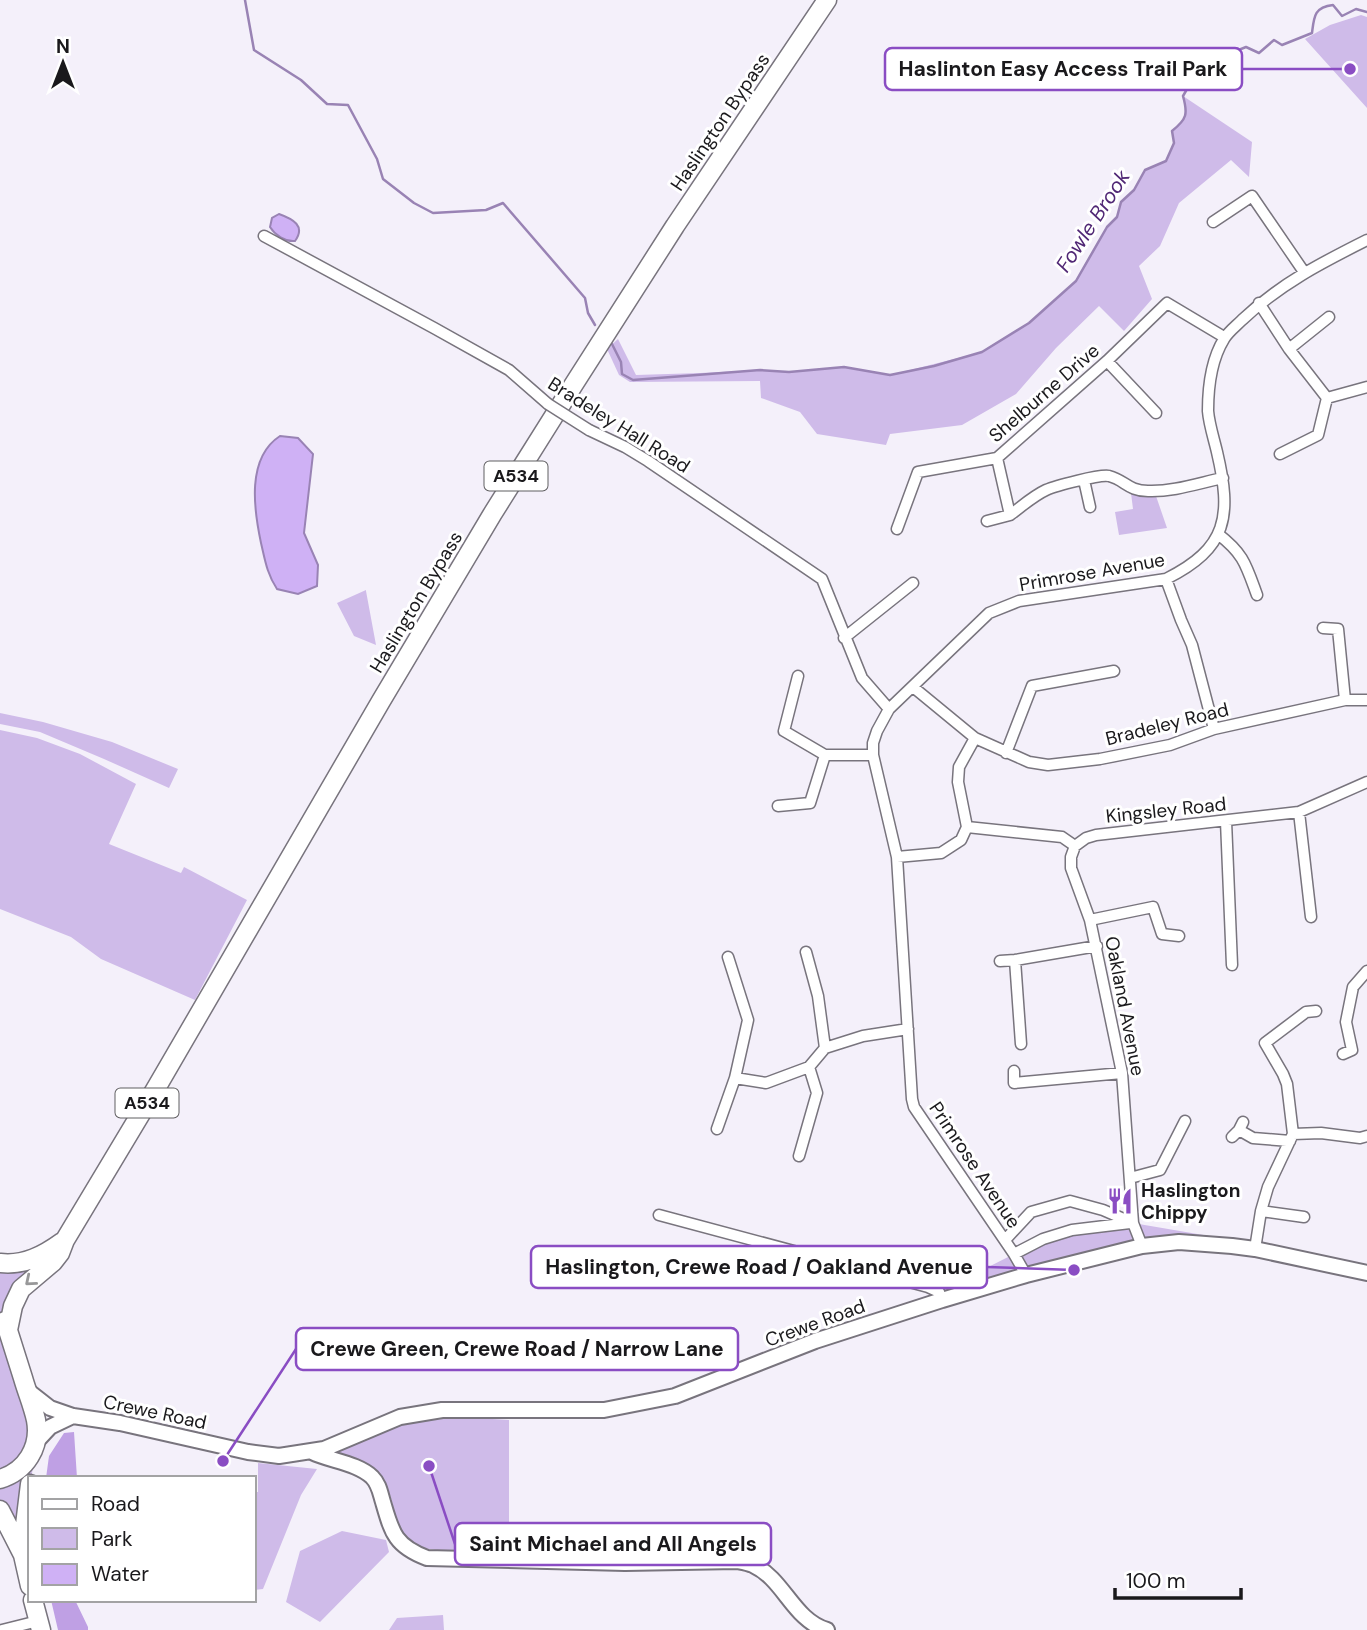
<svg xmlns="http://www.w3.org/2000/svg" width="1367" height="1630" font-family="'DM Sans',sans-serif">
<rect width="100%" height="100%" fill="#f4f0fa"/>
<!-- green -->
<path fill="#cfbbe9" d="M1361 15 1367 17V108L1305 39 1330 25Z
M1183 96 1252 142 1249 177 1231 160 1179 203 1160 246 1139 266 1152 299 1124 331 1099 306 1056 348 1016 394 962 425 890 434 886 445 817 434 800 412 761 398 760 381 630 382 619 375 607 349 618 339 636 375 700 373 760 370 789 372 844 367 890 375 982 352 1029 323 1076 281 1107 227 1117 217 1121 202 1134 190 1145 170 1166 161 1174 143 1172 131C1187 119 1188 114 1183 96Z
M1131 493 1156 496 1167 528 1119 535 1115 512 1133 509Z
M366 590V591L376 645 354 636 337 603Z
M0 713 43 722 112 742 178 769 169 788 104 759 40 732 0 724Z
M0 730 37 738 80 754 136 784 109 844 181 873 184 867 247 900 195 1000 101 959 71 937 0 909Z
M1133 1223 1256 1244 1179 1242 942 1300 939 1292 1014 1254 1025 1272 1022 1253 1043 1239Z
M47 1252 13 1306 36 1442 22 1553 0 1510V1263Z
M460 1417 509 1420V1527L457 1526 459 1554 417 1547 395 1525 392 1501 384 1479 372 1467 335 1454 338 1449 386 1428 405 1423Z
M258 1463 317 1469 301 1495 263 1589 254 1590V1492H258Z
M342 1531 386 1540 389 1552 320 1622 286 1602 300 1551Z
M443 1615 444 1630H389L397 1618Z"/>
<!-- forest -->
<path fill="#bfa0e4" d="M74 1432 77 1478H46L49 1456 64 1433Z
M51 1600H75L88 1627V1630H58Z"/>
<!-- water -->
<path fill="#cfb1f5" stroke="#9983b4" stroke-width="2" d="M279 214C293 219 306 226 295 241 285 242 275 235 270 227L272 218Z
M280 436 298 438 313 454 304 533 318 565 317 586 298 594 277 589C267 574 265 560 261 543 254 510 246 458 280 436Z"/>
<g fill="none" stroke-linecap="round" stroke-linejoin="round">
<!-- stream -->
<path stroke="#9983b4" stroke-width="2.5" d="M245 0 254 50 301 80 327 104 348 105 377 159 383 179 414 203 433 213 486 210 503 203 585 298 588 313 595 325
M612 344 621 362 622 374 633 380 760 370 789 372 844 367 890 375 934 366 982 352 1029 323 1076 281 1107 227 1117 217 1121 202 1134 190 1145 170 1166 161 1174 143 1172 131C1187 119 1188 114 1183 96L1197 72 1206 70 1216 59 1246 47 1259 53 1274 40 1282 45 1312 33C1314 17 1314 7 1333 5L1342 16 1356 9 1367 12"/>
<!-- street casing -->
<g stroke="#78747d" stroke-width="13">
<path id="street" d="M1213 222 1252 196 1304 272
M264 236 434 328 509 370 548 404
M1259 303 1289 349 1327 398 1367 387
M1289 349 1329 317
M1107 361 1156 413
M589 430 625 447 648 461 822 579 862 678 889 709
M1280 454 1318 435 1327 398
M997 458 1010 515C1021 507 1033 496 1046 490 1055 486 1100 474 1109 476 1125 480 1128 491 1148 491 1173 492 1199 483 1223 478
M1084 480 1090 507
M987 521 1010 515
M897 529 918 472 997 458 1107 361 1167 303 1224 337
M1218 534C1244 554 1246 565 1257 595
M1166 579 1181 620 1192 645 1214 729
M1323 628 1338 629 1345 700
M844 638 913 583
M798 676 784 731 825 755H873
M913 687 975 738 1029 762 1048 765 1100 759 1170 745 1214 729 1345 700H1367
M1006 753 1032 686 1114 671
M778 806 810 803 825 755
M1299 812 1311 917
M1226 821 1232 965
M967 827 1062 837 1075 846 1086 838 1096 835 1299 812 1367 782
M1075 846 1071 857V868L1090 920 1122 1073 1133 1223 1142 1246
M897 857 941 853 961 840 967 827 958 782 959 767 975 738
M1090 920 1153 907 1162 934 1179 936
M806 952 818 996 825 1048
M728 957 748 1020 735 1078 766 1083 809 1067 825 1048 863 1036 908 1029
M1015 960 1021 1044
M1000 961 1015 960 1097 946
M1343 1054 1352 1050 1346 1022 1353 987 1367 971
M1014 1071V1083L1122 1073
M717 1129 735 1078
M1239 1130 1253 1138 1290 1141
M1293 1134 1321 1133 1360 1138 1367 1136
M1232 1137 1239 1130 1243 1122
M799 1156 817 1093 809 1067
M1130 1178 1160 1170 1185 1121
M1261 1211 1304 1217
M659 1215 928 1287 939 1292 942 1300
M1005 1240 1031 1212 1070 1201 1103 1210 1133 1223
M1255 1249 1261 1211 1268 1187 1293 1134 1287 1084 1283 1074 1265 1043 1306 1012 1316 1011
M1014 1254 1043 1239 1072 1230 1130 1223
M1026 1275 1014 1254 914 1107 912 1099 897 857 873 755V743L877 731 889 709 989 613 1019 601 1166 579C1228 548 1232 516 1217 452 1214 439 1209 424 1208 411 1208 386 1211 360 1224 339 1228 332 1236 326 1242 320 1280 284 1321 263 1367 240
M2 1630 38 1621"/>
</g>
<!-- secondary casing -->
<g stroke="#78747d" stroke-width="18">
<path id="secondary" d="M27 1390 50 1408 73 1416 120 1423 248 1452 279 1456 324 1449 400 1417 442 1410H604L675 1396 815 1341 942 1300 1026 1275 1142 1246 1179 1242 1232 1246 1255 1249 1367 1273
M36 1442 50 1427 73 1416
M312 1452C331 1461 357 1463 372 1477 379 1484 380 1492 383 1502 392 1533 395 1546 427 1558L625 1563 737 1561C742 1562 748 1563 753 1565 784 1579 793 1620 827 1630"/>
</g>
<!-- highway casing -->
<g stroke="#78747d" stroke-width="21">
<path id="highway" d="M0 1263C24 1266 44 1255 62 1242
M8 1330 13 1306 21 1289 53 1262 60 1253 65 1240 155 1090 381 701 493 513 574 384 675 226 827 0
M0 1479C26 1471 41 1447 36 1420 33 1406 27 1392 23 1378 17 1359 11 1340 5 1321
M0 1510 23 1555 30 1586
M23 1552 25 1525 30 1484
M33 1600 41 1630"/>
</g>
<!-- street -->
<use href="#street" stroke="#fff" stroke-width="10"/>
<!-- secondary -->
<use href="#secondary" stroke="#fff" stroke-width="14"/>
<!-- highway -->
<use href="#highway" stroke="#fff" stroke-width="18"/>
<!-- street-bridge casing -->
<g stroke="#78747d" stroke-width="13" stroke-linecap="butt">
<path id="street-bridge" d="M548 404 589 430"/>
</g>
<!-- street-bridge -->
<use href="#street-bridge" stroke="#fff" stroke-width="10"/>
</g>
<!-- one-way arrows -->
<defs><path id="oneway-chevron" d="M-2-3.5L2.5 0L-2 3.5" fill="none" stroke-width="1.6" stroke-linecap="round" stroke-linejoin="round" transform="scale(1.75)"/></defs>
<use stroke="#989899" href="#oneway-chevron" transform="translate(30 1281) rotate(140)"/>
<!-- icons -->
<defs>
<g id="restaurant-bare" transform="scale(2.1)"><path d="M-5-6h1v4h1v-4h1v4h1v-4h1v5L-1.5 .5V6h-2V.5L-5-1ZM5-6V6H3V1.5H1.5Q1.5-4 5-6Z" fill="#8a4dc3" stroke="#fff" stroke-width="2.5" paint-order="stroke"/></g>
</defs>
<g fill-rule="evenodd">
<use href="#restaurant-bare" x="1120" y="1201"/>
</g>
<g text-anchor="middle" dominant-baseline="central" stroke-width="6" stroke-linejoin="round" paint-order="stroke">
<!-- shield labels -->
<g fill="#fff" stroke="#5f5e60" stroke-width="2">
<rect x="484.5" y="461.5" width="63" height="29" rx="5"/>
<rect x="115.5" y="1088.5" width="63" height="29" rx="5"/>
</g>
<g font-size="18" font-weight="bold" fill="#1a191c">
<text x="516" y="476">A534</text>
<text x="147" y="1103">A534</text>
</g>
<!-- street labels -->
<g font-size="19" fill="#1a191c" stroke="#fff">
<text transform="translate(720 122) rotate(-56)">Haslington Bypass</text>
<text transform="translate(1044 393) rotate(-41)">Shelburne Drive</text>
<text transform="translate(619 425) rotate(32)">Bradeley Hall Road</text>
<text transform="translate(1092 572) rotate(-10)">Primrose Avenue</text>
<text transform="translate(416 602) rotate(-59)">Haslington Bypass</text>
<text transform="translate(1167 724) rotate(-14)">Bradeley Road</text>
<text transform="translate(1166 810) rotate(-6)">Kingsley Road</text>
<text transform="translate(1125 1006) rotate(79)">Oakland Avenue</text>
<text transform="translate(975 1165) rotate(56)">Primrose Avenue</text>
<text transform="translate(815 1323) rotate(-20)">Crewe Road</text>
<text transform="translate(155 1412) rotate(12)">Crewe Road</text>
</g>
<!-- poi labels -->
<g font-size="19" font-weight="bold" fill="#1a191c" stroke="#fff" text-anchor="start">
<text x="1141" y="1190">Haslington<tspan x="1141" dy="22">Chippy</tspan></text>
</g>
<!-- water labels -->
<g font-size="21" font-style="italic" fill="#502775" stroke="#fff">
<text transform="translate(1093 221) rotate(-57)">Fowle Brook</text>
</g>
</g>
<!-- callouts -->
<path fill="none" stroke="#8a4dc3" stroke-width="2.5" d="M1350 69L1242 69M1074 1270L987 1267M223 1461L296 1349M429 1466L455 1544"/>
<g fill="#8a4dc3" stroke="#fff" stroke-width="2.5">
<circle cx="1350" cy="69" r="7"/>
<circle cx="1074" cy="1270" r="7"/>
<circle cx="223" cy="1461" r="7"/>
<circle cx="429" cy="1466" r="7"/>
</g>
<g fill="#fff" stroke="#8a4dc3" stroke-width="2.5">
<rect x="885" y="48" width="357" height="42" rx="7"/>
<rect x="531" y="1246" width="456" height="42" rx="7"/>
<rect x="296" y="1328" width="442" height="42" rx="7"/>
<rect x="455" y="1523" width="316" height="42" rx="7"/>
</g>
<g font-size="21" text-anchor="middle" font-weight="bold" fill="#1a191c">
<text x="1063" y="76">Haslinton Easy Access Trail Park</text>
<text x="759" y="1274">Haslington, Crewe Road / Oakland Avenue</text>
<text x="517" y="1356">Crewe Green, Crewe Road / Narrow Lane</text>
<text x="613" y="1551">Saint Michael and All Angels</text>
</g>
<!-- legend -->
<rect x="28" y="1476" width="228" height="126" fill="#ffffff" stroke="#a3a3a4" stroke-width="2"/>
<rect x="42" y="1499" width="35" height="10" fill="#ffffff" stroke="#a3a3a4" stroke-width="2"/>
<text x="91" y="1511" font-size="21" fill="#1a191c">Road</text>
<rect x="42" y="1528" width="35" height="21" fill="#cfbbe9" stroke="#a3a3a4" stroke-width="2"/>
<text x="91" y="1546" font-size="21" fill="#1a191c">Park</text>
<rect x="42" y="1564" width="35" height="21" fill="#cfb1f5" stroke="#a3a3a4" stroke-width="2"/>
<text x="91" y="1581" font-size="21" fill="#1a191c">Water</text>
<!-- north arrow -->
<g transform="translate(63 63)" stroke="#ffffff" stroke-width="5" paint-order="stroke">
<path d="M0-5L12 26L0 18L-12 26Z" fill="#1a191c"/>
<text y="-10" font-size="19" font-weight="bold" text-anchor="middle" fill="#1a191c">N</text>
</g>
<!-- scale -->
<path d="M1115 1588v10h126v-10" fill="none" stroke="#1a191c" stroke-width="3.5"/>
<text x="1126" y="1588" font-size="21" fill="#1a191c" stroke="#ffffff" stroke-width="5" paint-order="stroke">100 m</text>
</svg>
